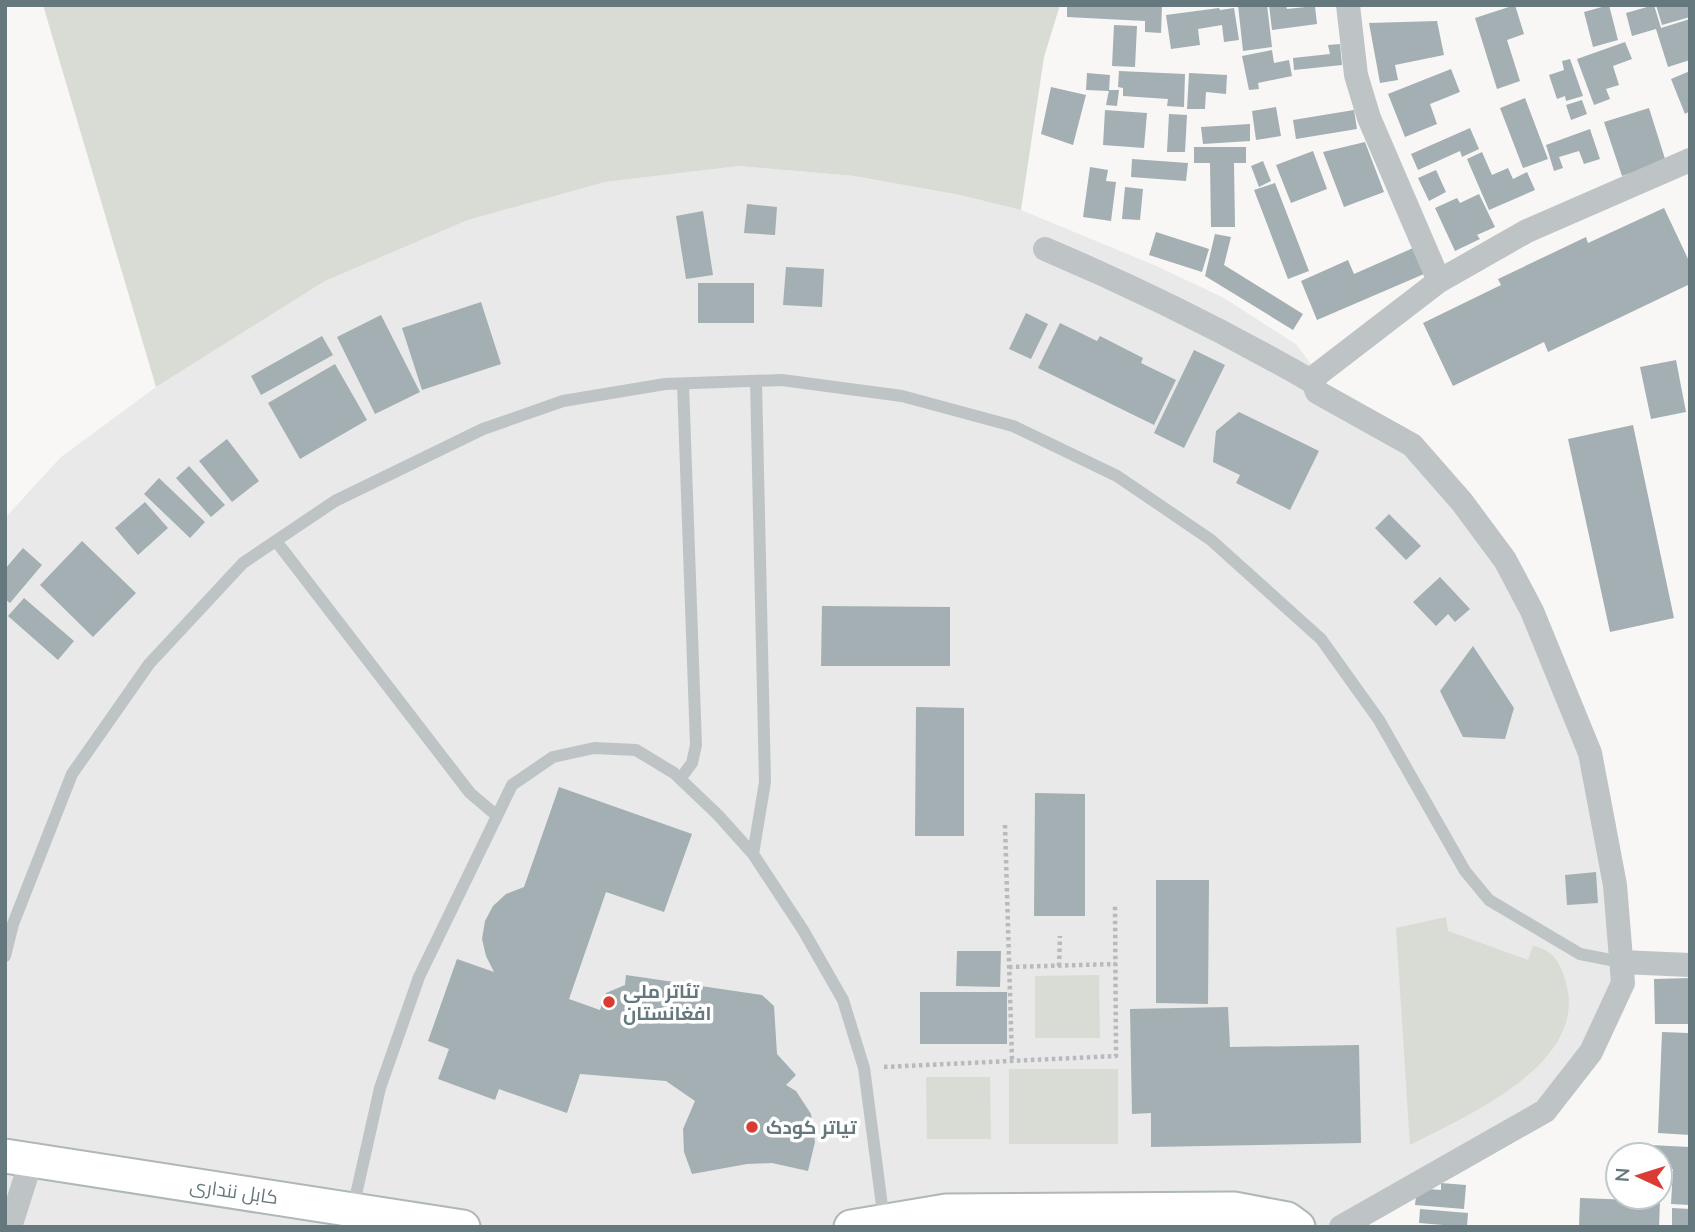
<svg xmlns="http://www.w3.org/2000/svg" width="1695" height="1232" font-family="Mulish,Cairo,sans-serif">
<rect width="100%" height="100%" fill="#f8f7f5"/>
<!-- built -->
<path fill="#e8e9e8" d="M739 166 854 176 960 195 1021 210 1154 265 1224 298 1297 345 1318 374 1313 382 1412 445 1505 560 1590 753 1623 983 1545 1111 1341 1227H5V518L61 457 156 387 325 281 468 220 605 182Z"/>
<!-- green -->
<path fill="#d9dcd4" d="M43 5H1060L1044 57 1021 210 960 195 854 176 739 166 605 182 468 220 325 281 156 387Z
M1446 917 1448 931 1528 960 1533 946C1554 950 1561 964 1566 983 1589 1064 1466 1116 1410 1145L1396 928Z
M1099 975 1100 1038H1035V976Z
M1009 1069H1118V1144H1009Z
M926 1077H990L991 1139H927Z"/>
<!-- building -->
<path fill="#a3afb2" d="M1067 5H1162L1161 33 1145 32V21L1067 17Z
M1238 5H1267L1272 47 1243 51Z
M1269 5H1286L1287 9 1315 6 1317 24 1272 30Z
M1515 5 1524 34 1507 40 1520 81 1497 89 1475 18Z
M1609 5 1618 40 1593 47 1584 12Z
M1654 5 1661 28 1690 19V60L1668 67 1656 29 1632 36 1626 13Z
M1656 5H1690V17L1662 25Z
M1219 8 1220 10 1234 8 1239 40 1224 42 1222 25 1198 29 1200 45 1171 49 1166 15Z
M1437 21 1444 55 1395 65 1398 80 1380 83 1369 23Z
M1114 25 1137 26 1135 67 1112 66Z
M1625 42 1632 59 1613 66 1619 85 1606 89 1610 99 1594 105 1577 59Z
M1340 44 1342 65 1294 70 1293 58 1330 54 1328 45Z
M1272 50 1274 63 1289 60 1292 76 1258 83 1259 89 1249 90 1242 56Z
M1570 59 1583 96 1566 101 1565 96 1557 99 1549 75 1564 70 1562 61Z
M1451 69 1460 92 1430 104 1437 124 1405 137 1388 94Z
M1119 71 1185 74 1184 107 1167 106 1168 99 1123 96V88L1118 87Z
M1690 71V111L1685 114 1671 79Z
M1087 73 1110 75 1109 91 1086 90Z
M1189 73 1227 75 1226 94 1206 92 1205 109H1187Z
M1051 87 1086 95 1073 145 1041 134Z
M1109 90H1119L1117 106 1106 105Z
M1525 98 1548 159 1523 168 1500 108Z
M1582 100 1587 114 1571 120 1566 105Z
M1276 107 1281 136 1256 140 1252 111Z
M1649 108 1666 162 1622 176 1604 122Z
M1105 110 1147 113 1144 148 1103 145Z
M1354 110 1357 129 1296 139 1293 120Z
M1169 114 1187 115 1185 152H1167Z
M1250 124V141L1203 144 1201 127Z
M1470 128 1479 149 1462 157 1460 151 1418 170 1411 154Z
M1590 129 1600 159 1584 164 1579 151 1559 157 1563 168 1554 171 1546 145Z
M1365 142 1384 192 1344 207 1323 152Z
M1194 147H1246V163H1234L1235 227H1211L1210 163H1194Z
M1313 151 1327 189 1291 203 1276 165Z
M1482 152 1492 175 1508 168 1513 179 1527 172 1535 190 1489 210 1467 159Z
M1132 159 1188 163 1186 181 1131 177Z
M1263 161 1271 181 1259 187 1251 166Z
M1090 167 1108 170 1106 181 1116 182 1111 221 1083 217Z
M1436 170 1446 192 1429 201 1418 178Z
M1275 183 1309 271 1288 279 1254 190Z
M1125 187 1143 189 1140 220 1122 219Z
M1479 194 1495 227 1477 235 1480 239 1455 251 1435 208 1457 198 1460 203Z
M747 204 777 207 775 235 744 233Z
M1664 208 1690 263V284L1548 352 1544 342 1453 386 1423 323 1501 285 1498 279 1586 237 1588 243Z
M703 211 713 275 686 279 676 216Z
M1156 232 1209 249 1202 272 1149 255Z
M1215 234 1231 237 1224 265 1303 314 1293 330 1205 276Z
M1413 248 1424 274 1317 320 1301 281 1348 260 1354 274Z
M786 267 824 269 822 307 783 305Z
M698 283H754V323H698Z
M481 302 501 364 422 390 402 328Z
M1026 313 1048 324 1031 359 1009 349Z
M381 315 420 392 375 414 337 337Z
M1060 323 1097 341 1100 336 1143 358 1141 363 1176 380 1154 425 1038 368Z
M322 336 333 355 261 395 251 376Z
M1194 350 1225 365 1184 448 1154 433Z
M1676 360 1686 412 1651 419 1640 367Z
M335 364 367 420 300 459 268 403Z
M1239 412 1319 451 1290 510 1236 483 1240 475 1213 462 1216 431Z
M1633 425 1674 618 1610 632 1568 439Z
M227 439 259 481 232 502 199 461Z
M189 466 225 505 211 517 176 478Z
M159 478 205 522 190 538 144 494Z
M145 502 168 528 138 555 115 528Z
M1389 514 1421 546 1406 560 1375 528Z
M82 541 136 593 93 637 40 585Z
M23 548 42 565 10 603 5 599V569Z
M1440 577 1470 609 1455 622 1448 614 1436 626 1413 602Z
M24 598 74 641 58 660 8 616Z
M822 606 950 607V666H821Z
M1473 646 1514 708 1505 739 1463 737 1440 691Z
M916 707 964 708V836H915Z
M559 787 692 834 664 912 606 892 569 999 600 1010 606 993 625 985 626 975 762 995 774 1006 777 1054 796 1075 786 1085 796 1091 811 1114 815 1142 808 1171 772 1163 747 1164 692 1174 684 1152 683 1129 695 1101 666 1081 580 1074 567 1113 499 1089 495 1100 438 1079 449 1049 428 1041 457 959 494 972 486 956 482 939 485 921 493 906 506 894 524 887Z
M1035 793 1085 794V916H1034Z
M1596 872 1598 903 1567 905 1565 875Z
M1156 880H1209L1208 1004 1156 1003Z
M957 951H1001L1000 987 956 986Z
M1690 978V1024H1655L1654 979Z
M920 992H1007V1044H920Z
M1228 1007 1230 1047 1359 1045 1361 1143 1151 1147V1113L1132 1114 1130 1009Z
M1662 1032 1688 1033 1690 1135 1658 1133Z
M1650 1145 1690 1147V1205L1671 1204 1673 1169 1660 1168V1155H1649Z
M1441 1183 1466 1185 1464 1209 1415 1205 1417 1188 1441 1190Z
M1580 1198 1660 1201 1659 1227H1579Z
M1672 1208 1690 1209V1223L1686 1227H1672Z
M1420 1209 1468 1213 1467 1227 1419 1223Z"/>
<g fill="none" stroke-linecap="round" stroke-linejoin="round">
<!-- secondary casing -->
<g stroke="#afb7b9" stroke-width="37">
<path id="secondary" d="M5 1156 463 1227
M851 1227 946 1211 1234 1209 1287 1219 1298 1227"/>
</g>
<!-- path -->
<path stroke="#b7bbbd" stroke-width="4.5" stroke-dasharray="3.5 3.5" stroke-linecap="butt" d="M1005 825 1012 1060
M1059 966 1060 936
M1009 967 1116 964
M884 1067 1116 1056 1115 904"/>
<!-- lane -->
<path stroke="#bec4c6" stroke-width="12" d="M276 541 470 793 496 815
M680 779 692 763 696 745 683 384
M753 854 765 782 756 381
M5 956 13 924 72 774 149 664 243 563 335 501 483 429 563 401 665 384 782 380 902 396 1013 426 1117 476 1211 540 1321 639 1379 720 1465 871 1489 900 1580 954 1621 962
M353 1208 380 1088 419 977 512 785 553 757 594 748 636 750 674 773 718 815 753 854 803 930 843 1000 864 1068 884 1221"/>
<!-- street -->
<path stroke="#bec4c6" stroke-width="24" d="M1348 5 1356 75 1369 118 1439 281
M1045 249C1137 288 1226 332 1313 382
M1621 962 1690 965
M10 1227 31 1161
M1341 1227 1545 1111 1591 1052 1623 983 1615 885 1590 753 1532 611 1505 560 1462 502 1412 445 1317 392 1313 382 1318 374 1439 281 1527 231 1690 160"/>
<!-- secondary -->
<use href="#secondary" stroke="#fff" stroke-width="33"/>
</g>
<!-- markers -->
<g fill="#da3c33" stroke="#fff" stroke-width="2.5">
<circle cx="609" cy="1002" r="7"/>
<circle cx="752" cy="1127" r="7"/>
</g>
<g text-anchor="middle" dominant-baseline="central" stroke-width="7" stroke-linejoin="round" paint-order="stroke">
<!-- poi labels -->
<g font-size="19" font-weight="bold" fill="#64787e" stroke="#fff" text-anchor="start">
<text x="623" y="991">تئاتر ملی<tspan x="623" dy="22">افغانستان</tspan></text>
<text x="766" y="1127">تیاتر کودک</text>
</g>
<!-- street labels -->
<g font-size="19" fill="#64787e" stroke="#fff">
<text transform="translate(234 1191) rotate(8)">کابل ننداری</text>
</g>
</g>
<!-- border -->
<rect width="1695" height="1232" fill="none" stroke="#64787e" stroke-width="14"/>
<!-- north arrow -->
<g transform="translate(1639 1176) rotate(274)"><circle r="33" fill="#ffffff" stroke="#c1c9cb" stroke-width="2"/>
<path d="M0-5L12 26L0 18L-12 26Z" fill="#da3c33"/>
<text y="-10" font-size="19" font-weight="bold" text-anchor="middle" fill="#64787e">N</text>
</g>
</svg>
